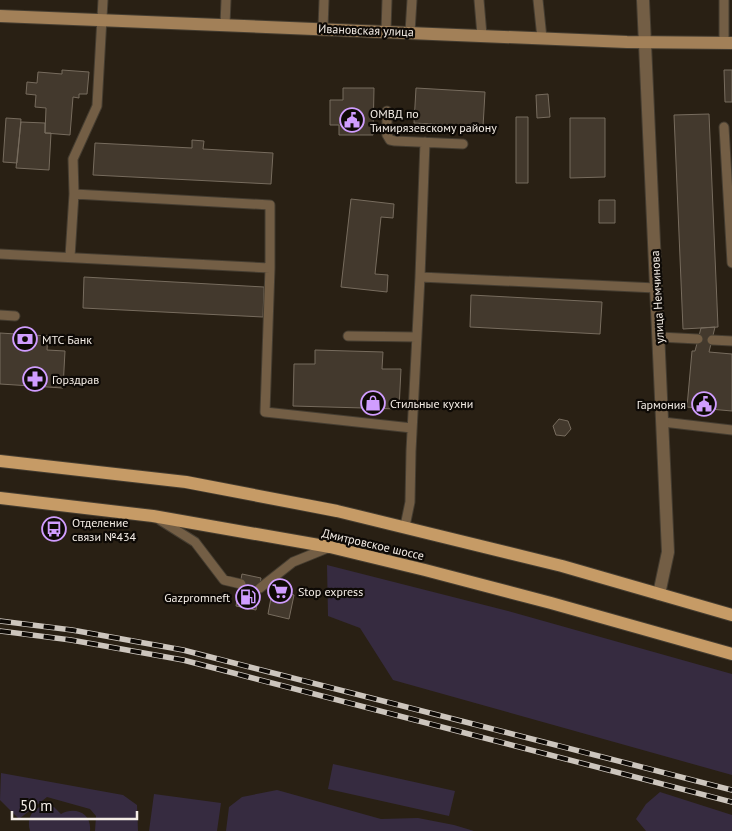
<svg xmlns="http://www.w3.org/2000/svg" width="732" height="831" font-family="'PT Sans',sans-serif">
<rect width="100%" height="100%" fill="#292014"/>
<!-- green -->
<path fill="#362b40" d="M327 565 508 611 732 674V775L393 680 360 628 328 616Z
M333 764 455 791 449 816 328 789Z
M1 773 123 795 137 805 138 831H95L96 816 90 809 47 797 19 819 0 800Z
M277 790 381 819 418 818 454 825 474 831H226L229 807 242 797Z
M660 792 732 815V831H646L636 819 646 804Z
M154 794 221 803 217 831H149Z
M47 805 54 807 61 814C75 806 92 813 90 831H30C26 817 33 807 47 805Z"/>
<!-- building -->
<path fill="#43392d" stroke="#776c5e" d="M62 70 89 72 87 94H79V98L73 97 70 135 45 133 46 108 35 107 36 95 26 94 27 82 37 83 38 72 62 74Z
M724 70H732V102H725Z
M343 88H374L373 135H339V125H330V100H343Z
M416 88 485 92 483 127 414 123Z
M548 94 550 117 537 118 536 95Z
M709 114 718 327 683 329 674 115Z
M516 117H528V183H516Z
M6 118 21 119 17 163 3 162Z
M570 118H605V177L570 178Z
M21 122 45 123V133H51L49 170 16 168Z
M192 140 204 141 203 149 273 153 271 184 93 175 95 143 192 148Z
M351 199 394 204 393 218 381 217 375 274 388 275 387 292 341 287Z
M599 200H615V223H599Z
M84 277 264 287 263 317 83 308Z
M471 295 602 302 600 334 470 327Z
M715 327 709 352 732 354V411L687 407 692 351H695L701 328Z
M0 333 48 336 47 350 65 351 63 388 0 384Z
M315 350 383 352 382 369H401L399 409 293 406 294 364H315Z
M559 419 568 421 571 429 565 436 556 435 553 426Z
M242 574 261 578 256 610 236 606Z
M276 585 291 588 290 594 294 595 289 619 268 614 271 598H274Z"/>
<g fill="none" stroke-linecap="round" stroke-linejoin="round">
<!-- lane casing -->
<g stroke="#453d31" stroke-width="11">
<path id="lane" d="M479 0 482 35
M538 0 542 38
M724 0V43
M225 25 226 0
M323 28 324 0
M386 31 387 0
M410 32 412 0
M387 111V135L390 140 395 141 463 144
M724 127 732 263
M425 142 420 277 656 288
M74 194 270 205V268L265 412 412 428
M0 254 270 268
M70 257 74 194 73 159 97 106 103 0
M0 315 15 316
M348 336 417 337
M659 337 698 339
M712 340 732 341
M663 422 732 430
M160 520 195 542 224 580 241 584
M405 526 410 502 411 451 420 277
M260 588 293 562 330 547"/>
</g>
<!-- street casing -->
<g stroke="#453d31" stroke-width="14">
<path id="street" d="M643 0 668 552 659 594"/>
</g>
<!-- secondary casing -->
<g stroke="#453d31" stroke-width="14">
<path id="secondary" d="M0 16 627 42 732 43"/>
</g>
<!-- primary casing -->
<g stroke="#453d31" stroke-width="14">
<path id="primary" d="M0 461 186 482 337 511 562 566 732 615
M0 498 153 516 330 547 425 570 551 603 732 654"/>
</g>
<!-- lane -->
<use href="#lane" stroke="#735e45" stroke-width="9"/>
<!-- street -->
<use href="#street" stroke="#735e45" stroke-width="12"/>
<!-- secondary -->
<use href="#secondary" stroke="#a28058" stroke-width="12"/>
<!-- primary -->
<use href="#primary" stroke="#c69b66" stroke-width="12"/>
<!-- rail casing -->
<g stroke="#ccc5bd" stroke-width="5.5">
<path id="rail" d="M0 621 72 630 183 650 732 790
M0 631 71 640 183 660 732 802"/>
</g>
<!-- rail -->
<use href="#rail" stroke="#0e0a06" stroke-width="4" stroke-dasharray="11" stroke-linecap="butt"/>
</g>
<!-- icons -->
<defs>
<g id="civic-ring" transform="scale(1.25)"><circle r="9.5" fill="#0e0a06" stroke="#d09dff" stroke-width="1.5"/><path d="M-.6-6.5H3V-4.5H.6V-3L4-1V1h2V6H-6V1h2V-1L-.6-3ZM-1.2 2.5V6h2.4V2.5Z" fill="#d09dff"/></g>
<g id="bank-ring" transform="scale(1.25)"><circle r="9.5" fill="#0e0a06" stroke="#d09dff" stroke-width="1.5"/><path d="M-6-4H6V4H-6ZM0-2.3a2.3 2.3 0 1 0 0 4.6a2.3 2.3 0 1 0 0-4.6Z" fill="#d09dff"/></g>
<g id="pharmacy-ring" transform="scale(1.25)"><circle r="9.5" fill="#0e0a06" stroke="#d09dff" stroke-width="1.5"/><path d="M-2-6h4v4h4v4h-4v4h-4v-4h-4v-4h4Z" fill="#d09dff"/></g>
<g id="shop-ring" transform="scale(1.25)"><circle r="9.5" fill="#0e0a06" stroke="#d09dff" stroke-width="1.5"/><path d="M-5-2.5h2.3a2.7 3.5 0 0 1 5.4 0H5L5.5 6h-11ZM-1.5-2.5h3a1.5 2.3 0 0 0-3 0Z" fill="#d09dff"/></g>
<g id="bus-ring" transform="scale(1.25)"><circle r="9.5" fill="#0e0a06" stroke="#d09dff" stroke-width="1.5"/><path d="M-5-6H5V4H4V6H2V4H-2V6H-4V4H-5ZM-3.5-4V0h7V-4ZM-3.5 1.2v1.5H-2V1.2ZM2 1.2v1.5H3.5V1.2Z" fill="#d09dff"/></g>
<g id="supermarket-ring" transform="scale(1.25)"><circle r="9.5" fill="#0e0a06" stroke="#d09dff" stroke-width="1.5"/><path d="M-6-5.5h2.5l.6 2H6L4.5 2H-2.5L-4.4-4H-6ZM-1.5 3.2a1.3 1.3 0 1 0 .1 0ZM3 3.2a1.3 1.3 0 1 0 .1 0Z" fill="#d09dff"/></g>
<g id="fuel-ring" transform="scale(1.25)"><circle r="9.5" fill="#0e0a06" stroke="#d09dff" stroke-width="1.5"/><path d="M-5.5-6h7V0h2V4h1.3V-2.5L3-4.5l.8-.8L6-3V5H2.5V1h-1V6h-7ZM-4.2-4.7v3.2H.2V-4.7Z" fill="#d09dff"/></g>
</defs>
<g fill-rule="evenodd">
<use href="#civic-ring" x="352" y="120"/>
<use href="#bank-ring" x="25" y="339"/>
<use href="#pharmacy-ring" x="35" y="379"/>
<use href="#shop-ring" x="373" y="403"/>
<use href="#civic-ring" x="704" y="404"/>
<use href="#bus-ring" x="54" y="529"/>
<use href="#supermarket-ring" x="280" y="591"/>
<use href="#fuel-ring" x="248" y="597"/>
</g>
<g text-anchor="middle" dominant-baseline="central" stroke-width="4.5" stroke-linejoin="round" paint-order="stroke">
<!-- street labels -->
<g font-size="12" fill="#f4ede6" stroke="#0e0a06">
<text transform="translate(366 30) rotate(2)">Ивановская улица</text>
<text transform="translate(657 297) rotate(-93)">улица Немчинова</text>
<text transform="translate(373 544) rotate(13)">Дмитровское шоссе</text>
</g>
<!-- poi labels -->
<g font-size="12" fill="#f4ede6" stroke="#0e0a06" text-anchor="start">
<text x="370" y="113">ОМВД по<tspan x="370" dy="14">Тимирязевскому району</tspan></text>
<text x="42" y="339">МТС Банк</text>
<text x="52" y="379">Горздрав</text>
<text x="390" y="403">Стильные кухни</text>
<text x="686" y="404" text-anchor="end">Гармония</text>
<text x="72" y="522">Отделение<tspan x="72" dy="14">связи №434</tspan></text>
<text x="298" y="591">Stop express</text>
<text x="230" y="597" text-anchor="end">Gazpromneft</text>
</g>
</g>
<!-- scale -->
<path d="M12 811v8h125v-8" fill="none" stroke="#f4ede6" stroke-width="2.5"/>
<text x="20" y="811" font-size="15" fill="#f4ede6" stroke="#0e0a06" stroke-width="4" paint-order="stroke">50 m</text>
</svg>
